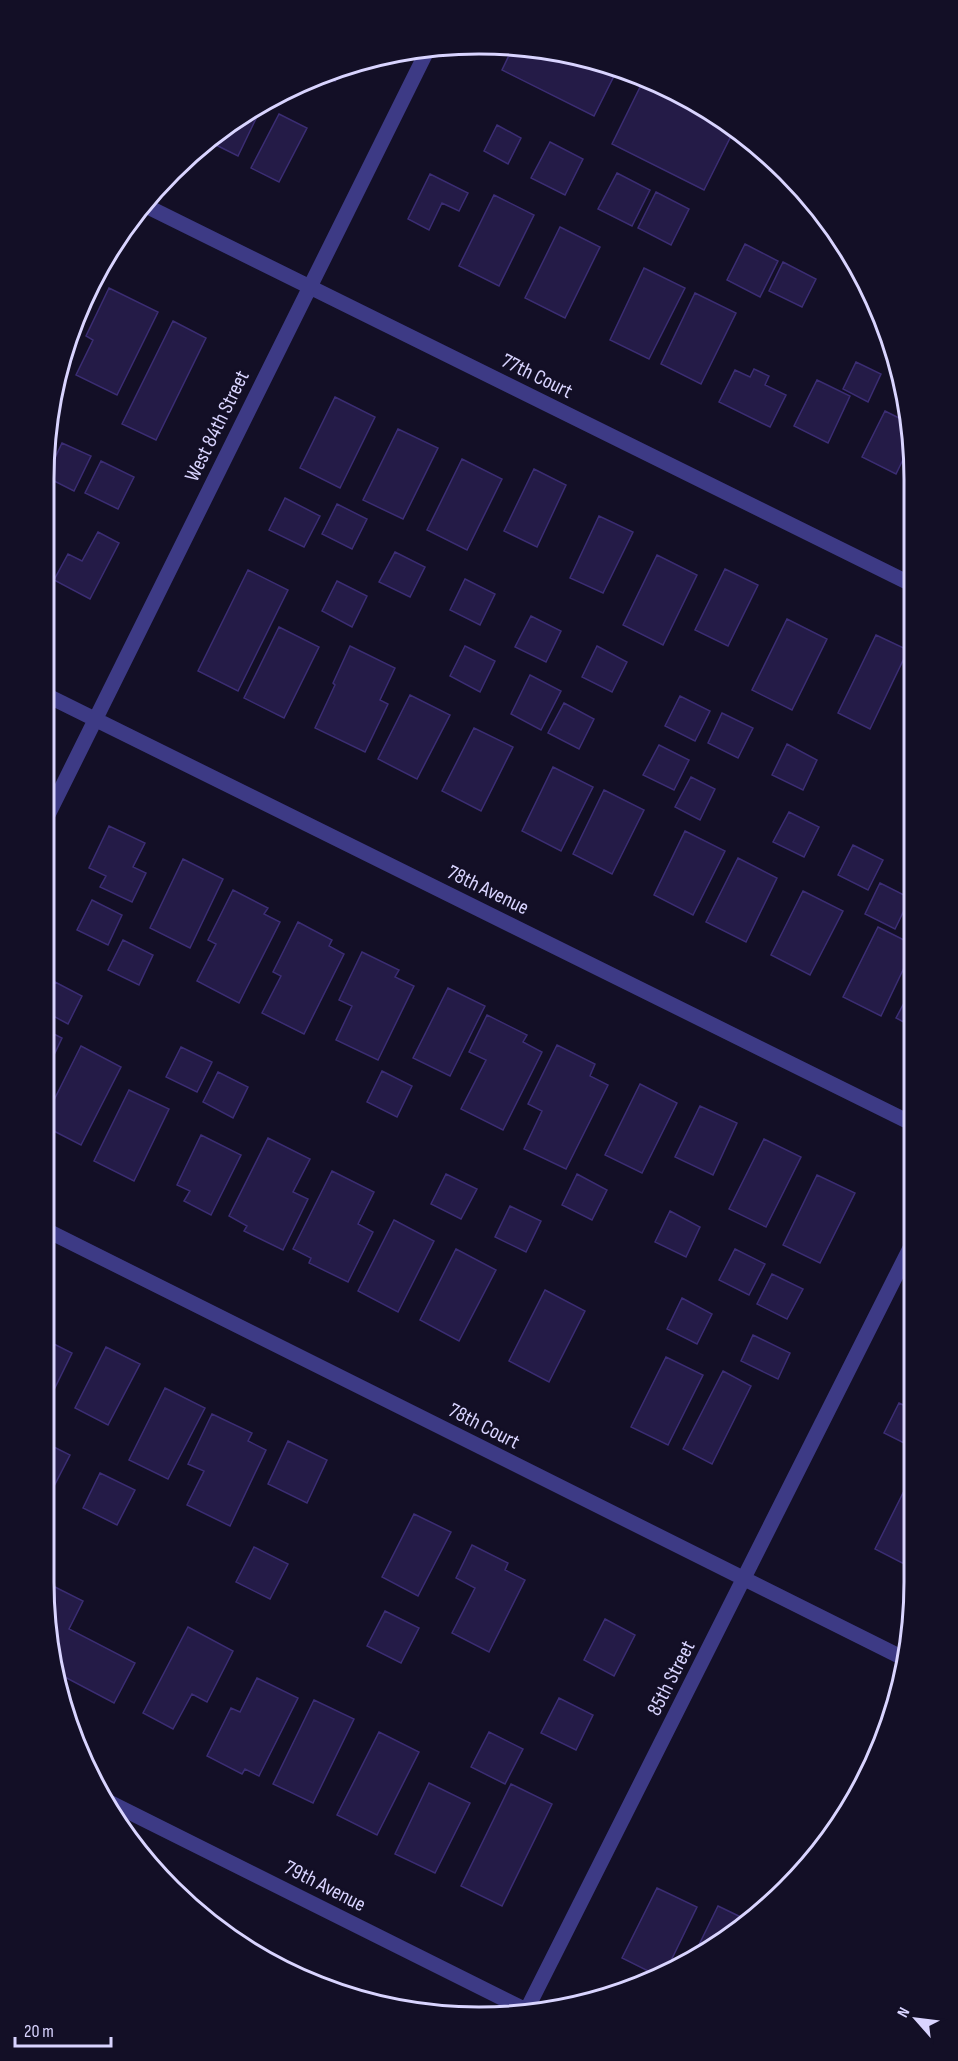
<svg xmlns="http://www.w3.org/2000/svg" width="958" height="2061" font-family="'Sofia Sans Condensed',sans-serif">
<rect width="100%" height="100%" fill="#130f26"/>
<!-- building -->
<path fill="#241b47" stroke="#3b2d73" stroke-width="1.5" d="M513 47 564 52 618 68 594 116 502 70Z
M341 68 335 81 321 74Z
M645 77 735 128 704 190 612 144Z
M264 102 238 156 208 141 237 117Z
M279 114 307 128 279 182 251 168Z
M497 125 521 138 508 164 484 151Z
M550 142 583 159 565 195 531 178Z
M617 173 650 190 632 226 598 209Z
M430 174 468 193 459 211 442 203 429 230 408 219Z
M656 192 689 209 671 245 638 228Z
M494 195 534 215 499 286 459 266Z
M560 227 600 247 565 318 525 298Z
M745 244 778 261 760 297 727 280Z
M783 262 816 279 802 307 769 291Z
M644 268 685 288 649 359 610 340Z
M109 288 158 312 117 395 76 375 93 340 86 336Z
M695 293 736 313 701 384 661 364Z
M173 321 206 338 156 440 122 424Z
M856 362 881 374 868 402 843 389Z
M754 369 769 376 765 385 786 395 770 427 719 402 735 370 750 377Z
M817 380 850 396 828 443 794 426Z
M335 397 375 417 340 488 300 468Z
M885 411 911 424V443L896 474 862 457Z
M398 429 438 448 403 519 363 500Z
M62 443 91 456 74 491 46 477Z
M462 459 502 479 467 550 427 530Z
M101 461 134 477 118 509 85 493Z
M534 469 566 485 537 547 504 531Z
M285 498 320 516 304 547 269 530Z
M337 504 367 519 352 549 322 534Z
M599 516 633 532 603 593 570 578Z
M98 532 119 543 90 599 54 580 68 554 82 561Z
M395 552 425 567 410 597 379 582Z
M657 555 697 575 663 645 623 625Z
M725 569 758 585 728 646 695 630Z
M248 570 288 590 238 691 198 671Z
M465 579 495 594 480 625 450 610Z
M337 581 367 596 352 627 322 611Z
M531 616 561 631 546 662 515 647Z
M787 619 827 639 792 710 752 690Z
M279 627 319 647 284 718 244 698Z
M876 635 908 650 870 729 838 713Z
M350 646 395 668 380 700 388 704 365 752 315 728 335 685 333 683Z
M465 646 495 661 480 692 450 676Z
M597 646 627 662 612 692 582 677Z
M530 675 561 691 541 730 511 714Z
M410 695 450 715 417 779 378 759Z
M680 696 710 711 695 741 665 726Z
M564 703 594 719 579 749 548 733Z
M722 713 753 728 738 758 708 743Z
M474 728 513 747 481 811 442 791Z
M787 744 817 760 803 790 772 775Z
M659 745 689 760 674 790 643 775Z
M553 767 593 787 561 851 522 831Z
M691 777 715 789 700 820 675 807Z
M604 790 644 810 612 874 573 854Z
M789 812 819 827 804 857 773 842Z
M109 826 145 843 133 867 146 873 132 902 100 887 106 876 89 868Z
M685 831 725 851 693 915 654 895Z
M853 845 883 860 868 890 838 875Z
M738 858 777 878 746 942 706 922Z
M183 859 223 879 190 948 150 928Z
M880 883 910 898 895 929 865 914Z
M233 890 268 908 264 914 280 922 239 1003 197 981 216 944 208 940Z
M803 891 843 911 810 975 771 955Z
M92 900 122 915 108 945 77 930Z
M298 922 332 940 329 946 344 954 304 1034 262 1013 281 976 273 972Z
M878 927 912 944V951L881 1016 843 997Z
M123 940 153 955 139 985 108 970Z
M362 952 399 970 395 977 414 986 378 1060 336 1040 352 1006 339 1000Z
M55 982 82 996 68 1024 44 1011V1005Z
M913 986V1027L896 1018Z
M448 988 485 1006 450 1076 413 1058Z
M487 1015 527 1035 523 1042 542 1052 503 1130 461 1109 486 1060 469 1052Z
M44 1029 62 1038 44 1076Z
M557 1045 595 1064 590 1076 608 1085 566 1169 524 1149 542 1111 528 1104Z
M81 1046 121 1067 81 1145 44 1126V1120Z
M181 1047 212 1062 197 1092 166 1077Z
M382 1071 412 1086 397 1117 367 1102Z
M218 1072 248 1087 233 1118 203 1102Z
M640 1084 677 1103 642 1173 605 1155Z
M129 1090 169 1109 134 1181 94 1161Z
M700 1106 737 1123 713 1175 675 1157Z
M201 1135 241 1155 211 1215 184 1201 190 1191 177 1185Z
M268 1138 310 1159 293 1192 308 1199 283 1250 244 1231 247 1226 229 1216Z
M764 1139 801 1157 766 1227 729 1209Z
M332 1171 374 1192 358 1224 373 1232 348 1282 309 1263 311 1258 293 1249Z
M446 1174 477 1189 461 1219 431 1204Z
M577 1174 607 1190 592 1220 562 1205Z
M817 1175 855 1193 820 1263 783 1245Z
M510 1206 541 1221 526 1252 495 1237Z
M670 1211 700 1227 686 1257 655 1242Z
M394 1220 434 1241 398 1312 358 1291Z
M456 1249 496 1270 459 1341 420 1320Z
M735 1249 765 1264 749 1295 719 1280Z
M772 1274 803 1289 787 1319 757 1304Z
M545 1290 585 1311 549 1382 509 1361Z
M682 1298 712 1314 697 1344 667 1329Z
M753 1335 790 1353 778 1379 741 1361Z
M44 1339 72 1353 44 1410Z
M106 1347 140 1364 108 1425 75 1408Z
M666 1357 703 1375 668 1445 631 1427Z
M723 1371 751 1386 712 1464 683 1449Z
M165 1388 205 1408 168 1479 129 1460Z
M899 1403 914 1410V1448L884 1433Z
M212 1414 252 1433 248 1441 266 1450 230 1526 187 1505 204 1471 188 1464Z
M288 1441 327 1460 307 1503 268 1484Z
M44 1442 70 1455 52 1490 44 1486Z
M100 1473 135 1490 117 1525 83 1508Z
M910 1479 914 1481V1564L912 1568 875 1549Z
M414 1514 451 1532 418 1596 382 1577Z
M472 1545 508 1563 505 1570 525 1580 489 1652 452 1633 475 1588 456 1578Z
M254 1547 288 1564 270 1599 236 1582Z
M53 1586 83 1601 69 1629 135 1663 114 1703 59 1674 46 1600Z
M385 1611 419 1628 401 1663 367 1646Z
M605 1619 635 1635 614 1676 584 1660Z
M188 1627 233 1651 207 1702 192 1694 173 1729 143 1713Z
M257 1678 298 1698 259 1776 245 1769 242 1774 207 1756 231 1708 240 1712Z
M559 1698 593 1715 576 1750 541 1733Z
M314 1700 354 1719 313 1803 273 1784Z
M379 1732 419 1752 377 1835 337 1815Z
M489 1732 523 1749 505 1784 471 1767Z
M429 1783 470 1803 435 1873 395 1854Z
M511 1784 552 1804 502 1906 461 1886Z
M657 1888 697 1907 666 1971 656 1975 622 1958Z
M718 1906 745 1919 696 1959 691 1961Z"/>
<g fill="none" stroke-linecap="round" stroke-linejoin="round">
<!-- street -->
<path stroke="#3d3a85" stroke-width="15" d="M144 205 911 584
M44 694 913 1124
M44 823 428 49
M44 1229 907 1660
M101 1798 530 2012
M525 2013 913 1242"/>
</g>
<g text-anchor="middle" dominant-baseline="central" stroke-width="5" stroke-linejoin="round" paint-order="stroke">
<!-- street labels -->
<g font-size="21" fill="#d9d4ff" stroke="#130f26">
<text transform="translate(537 376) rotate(26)">77th Court</text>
<text transform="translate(217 426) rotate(-64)">West 84th Street</text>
<text transform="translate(488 890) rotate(26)">78th Avenue</text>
<text transform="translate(484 1426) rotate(27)">78th Court</text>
<text transform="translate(671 1678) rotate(-63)">85th Street</text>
<text transform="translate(325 1886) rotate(27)">79th Avenue</text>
</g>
</g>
<!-- crop -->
<path d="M0 0H958V2061H0ZM479 54H479A425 425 0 0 1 904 479V1582A425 425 0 0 1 479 2007H479A425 425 0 0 1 54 1582V479A425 425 0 0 1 479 54Z" fill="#130f26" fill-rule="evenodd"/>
<path fill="none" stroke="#d9d4ff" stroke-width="3" d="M479 54H479A425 425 0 0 1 904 479V1582A425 425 0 0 1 479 2007H479A425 425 0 0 1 54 1582V479A425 425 0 0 1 479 54Z"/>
<!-- north arrow -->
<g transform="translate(916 2019) rotate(298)" stroke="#130f26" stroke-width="4.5" paint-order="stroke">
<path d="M0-4.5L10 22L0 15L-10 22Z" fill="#d9d4ff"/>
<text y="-9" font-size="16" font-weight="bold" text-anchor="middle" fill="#d9d4ff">N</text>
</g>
<!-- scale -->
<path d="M15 2037v9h96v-9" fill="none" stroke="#d9d4ff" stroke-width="3"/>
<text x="24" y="2037" font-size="18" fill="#d9d4ff" stroke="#130f26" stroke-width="4.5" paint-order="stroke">20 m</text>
</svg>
